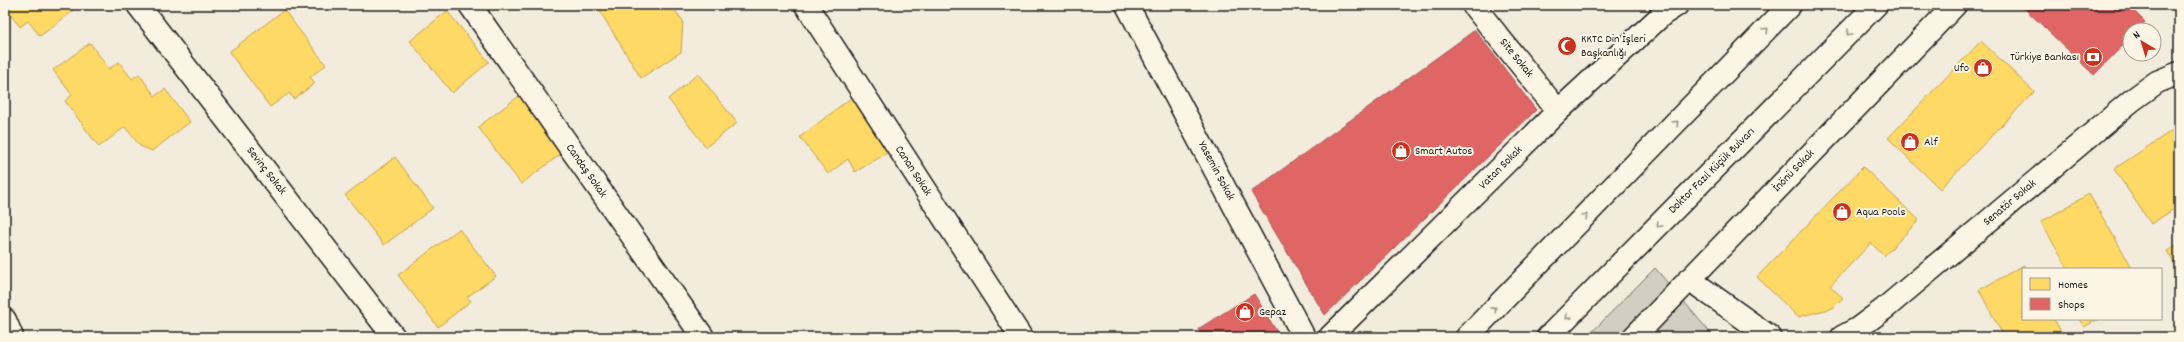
<svg xmlns="http://www.w3.org/2000/svg" width="2184" height="342" font-family="Dekko,sans-serif">
<rect width="100%" height="100%" fill="#f3ecdd"/>
<filter id="ink" filterUnits="userSpaceOnUse"><feTurbulence type="fractalNoise" baseFrequency=".025" numOctaves="2"/><feDisplacementMap in="SourceGraphic" scale="8" xChannelSelector="R" yChannelSelector="G"/><feConvolveMatrix kernelMatrix="1 2 1 2 8 2 1 2 1" color-interpolation-filters="sRGB"/></filter>
<g filter="url(#ink)">
<!-- green -->
<path fill="#d3cec1" stroke="#78756e" d="M1655 268 1714 337H1587Z"/>
<!-- homes -->
<path fill="#ffd966" stroke="#bba050" d="M5 5H69L73 11 40 36 28 21 20 27 5 8Z
M596 5H671L683 21 681 52 641 78Z
M284 10 326 65 310 77 315 83 294 99 289 93 270 107 229 52Z
M447 11 489 62 452 93 410 41Z
M1981 41 2034 92 1940 189 1888 138Z
M90 43 109 69 119 62 132 79 139 74 155 96 165 89 190 122 152 151 140 146 125 127 99 147 65 101 72 95 53 70Z
M698 74 737 123 706 147 668 99Z
M864 88 899 146 855 172 848 159 828 174 800 137Z
M523 93 566 150 521 184 478 127Z
M2179 126V206L2151 224 2114 169Z
M395 157 433 208 384 245 345 195Z
M1863 167 1919 220 1884 256 1871 243 1830 286 1843 298 1833 308 1798 317 1757 277Z
M2089 194 2133 269H2068L2041 222Z
M459 229 496 276 467 297 471 301 438 327 398 275Z
M2179 244V272L2167 251Z
M2024 265 2027 269H2023V319H2054L2064 337H2004L1979 290Z
M2079 319H2098L2084 327Z"/>
<!-- shops -->
<path fill="#e06666" stroke="#a55050" d="M2021 5H2128L2145 22 2138 30H2130V38L2094 75Z
M1475 30 1536 110 1325 315 1251 192Z
M1254 294 1280 337H1203L1198 329Z"/>
<g fill="none" stroke-linecap="round" stroke-linejoin="round">
<!-- minor casing -->
<g stroke="#1c1c1c" stroke-width="25">
<path id="minor" d="M138 5 394 337
M470 5 703 337
M806 5 1021 337
M1127 5 1304 337
M1473 5 1558 111
M1689 279 1770 337
M5 320 12 337
M1330 337 1558 111 1663 14 1677 5
M1634 337 1955 5
M1842 337 1857 329 1884 309 2131 101 2157 82 2179 73"/>
</g>
<!-- trunk casing -->
<g stroke="#1c1c1c" stroke-width="25">
<path id="trunk" d="M1467 337 1790 5
M1548 337 1876 5"/>
</g>
<!-- minor -->
<use href="#minor" stroke="#fcf5e5" stroke-width="22"/>
<!-- trunk -->
<use href="#trunk" stroke="#fcf5e5" stroke-width="22"/>
</g>
<!-- one-way arrows -->
<defs><path id="oneway-chevron" d="M-2-3.5L2.5 0L-2 3.5" fill="none" stroke-width="1.6" stroke-linecap="round" stroke-linejoin="round"/></defs>
<g stroke="#97938b">
<use href="#oneway-chevron" transform="translate(1766 30) rotate(-46)"/>
<use href="#oneway-chevron" transform="translate(1849 33) rotate(135)"/>
<use href="#oneway-chevron" transform="translate(1676 123) rotate(-46)"/>
<use href="#oneway-chevron" transform="translate(1585 216) rotate(-46)"/>
<use href="#oneway-chevron" transform="translate(1659 225) rotate(135)"/>
<use href="#oneway-chevron" transform="translate(1494 309) rotate(-46)"/>
<use href="#oneway-chevron" transform="translate(1568 317) rotate(135)"/>
</g>
</g>
<!-- icons -->
<defs>
<g id="mosque-disc" transform="scale(1)"><circle r="9.5" fill="#c8321e" stroke="#fcf5e5"/><path d="M3.5-4.9A6 6 0 1 0 3.5 4.9A5 5 0 1 1 3.5-4.9Z" fill="#fff"/></g>
<g id="bank-disc" transform="scale(1)"><circle r="9.5" fill="#c8321e" stroke="#fcf5e5"/><path d="M-6-4H6V4H-6ZM0-2.3a2.3 2.3 0 1 0 0 4.6a2.3 2.3 0 1 0 0-4.6Z" fill="#fff"/></g>
<g id="shop-disc" transform="scale(1)"><circle r="9.5" fill="#c8321e" stroke="#fcf5e5"/><path d="M-5-2.5h2.3a2.7 3.5 0 0 1 5.4 0H5L5.5 6h-11ZM-1.5-2.5h3a1.5 2.3 0 0 0-3 0Z" fill="#fff"/></g>
</defs>
<g fill-rule="evenodd">
<use href="#mosque-disc" x="1567" y="46"/>
<use href="#bank-disc" x="2093" y="57"/>
<use href="#shop-disc" x="1983" y="68"/>
<use href="#shop-disc" x="1910" y="142"/>
<use href="#shop-disc" x="1401" y="151"/>
<use href="#shop-disc" x="1842" y="212"/>
<use href="#shop-disc" x="1245" y="312"/>
</g>
<g text-anchor="middle" dominant-baseline="central" stroke-width="4" stroke-linejoin="round" paint-order="stroke">
<!-- poi labels -->
<g font-size="12" fill="#1c1c1c" stroke="#fcf5e5" text-anchor="start">
<text x="1581" y="39">KKTC Din İşleri<tspan x="1581" dy="14">Başkanlığı</tspan></text>
<text x="2079" y="57" text-anchor="end">Türkiye Bankası</text>
<text x="1969" y="68" text-anchor="end">Ufo</text>
<text x="1924" y="142">Alf</text>
<text x="1415" y="151">Smart Autos</text>
<text x="1856" y="212">Aqua Pools</text>
<text x="1259" y="312">Gepaz</text>
</g>
<!-- street labels -->
<g font-size="12" fill="#1c1c1c" stroke="#fcf5e5">
<text transform="translate(1516 58) rotate(51)">Site Sokak</text>
<text transform="translate(1501 168) rotate(-45)">Vatan Sokak</text>
<text transform="translate(266 171) rotate(52)">Sevinç Sokak</text>
<text transform="translate(586 171) rotate(55)">Candaş Sokak</text>
<text transform="translate(913 171) rotate(57)">Canan Sokak</text>
<text transform="translate(1216 171) rotate(62)">Yasemin Sokak</text>
<text transform="translate(1712 171) rotate(-45)">Doktor Fazıl Küçük Bulvarı</text>
<text transform="translate(1794 171) rotate(-46)">İnönü Sokak</text>
<text transform="translate(2010 203) rotate(-40)">Senatör Sokak</text>
</g>
</g>
<!-- margin -->
<rect width="2184" height="342" fill="none" stroke="#fcf5e5" stroke-width="20"/>
<rect x="10" y="10" width="2164" height="322" fill="none" stroke="#1c1c1c" stroke-width="1.5" filter="url(#ink)"/>
<!-- legend -->
<rect x="2022" y="268" width="140" height="52" fill="#fcf5e5" stroke="#a29e95"/>
<rect x="2030" y="278" width="20" height="12" fill="#ffd966" stroke="#a29e95"/>
<text x="2058" y="288" font-size="12" fill="#1c1c1c">Homes</text>
<rect x="2030" y="298" width="20" height="12" fill="#e06666" stroke="#a29e95"/>
<text x="2058" y="308" font-size="12" fill="#1c1c1c">Shops</text>
<!-- north arrow -->
<g transform="translate(2142 42) rotate(322)"><circle r="19" fill="#fcf5e5" stroke="#a29e95"/>
<path d="M0-3L7 15L0 10L-7 15Z" fill="#c8321e"/>
<text y="-6" font-size="11" font-weight="bold" text-anchor="middle" fill="#1c1c1c">N</text>
</g>
</svg>
